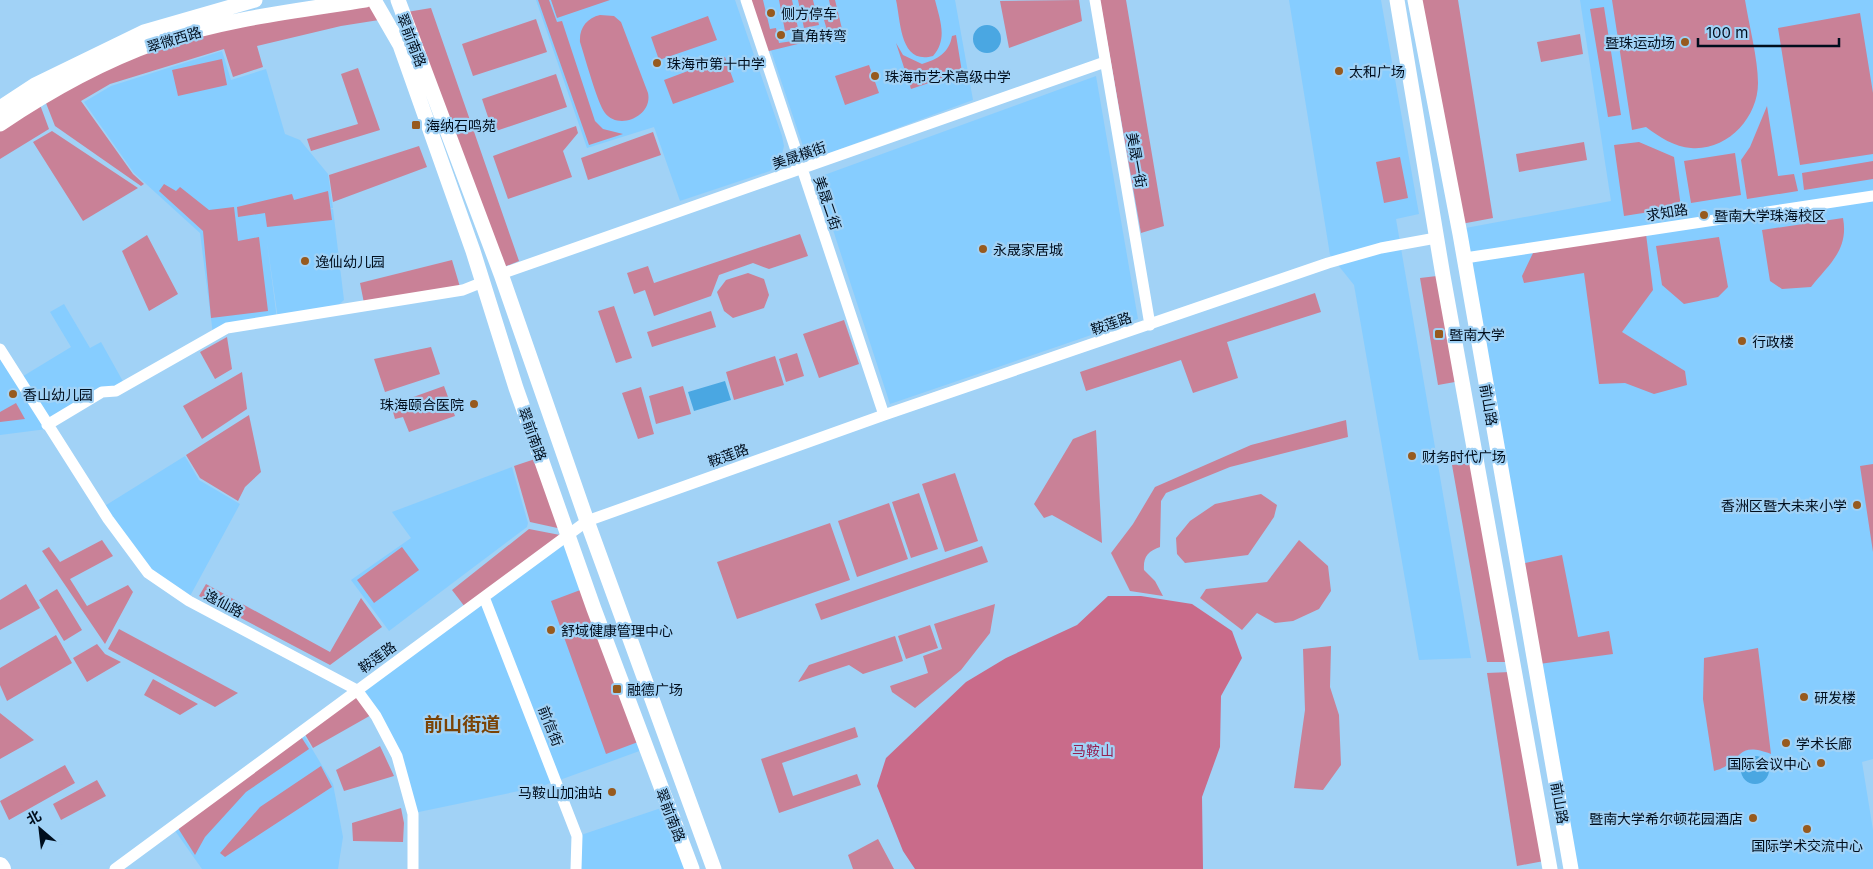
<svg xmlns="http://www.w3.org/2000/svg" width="1873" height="869" font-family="Inter,'Noto Sans SC',sans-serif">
<rect width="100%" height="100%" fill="#a1d2f6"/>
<!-- built -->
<path fill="#86cdff" d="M536 0H735L782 136 784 146 782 154 770 171 680 201 654 127 587 148Z
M754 0H955L973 100 808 161Z
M1289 0H1381L1419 214 1396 219 1471 658 1419 660 1354 285 1330 255Z
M1580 0H1873V759L1862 762 1873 830V869H1571L1460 229 1611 201Z
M222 51 231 80 266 69 285 134 300 140 328 174 333 208 264 222 333 209 344 300 332 311 278 319 267 242 277 319 213 334 200 233 134 173 84 102 111 86Z
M1096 76 1138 319 890 404 816 178Z
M64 304 90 348 101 342 125 385 48 422 20 378 71 347 50 312Z
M0 359 47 429 0 435Z
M185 456 199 480 240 504 189 598 148 571 103 507Z
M512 467 528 523 527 527 389 631 351 580 411 538 392 512Z
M568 534 645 749 557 781 484 598Z
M483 598 555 781 543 786 414 813 398 756 358 690Z
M302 732 333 784 343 837 338 869H202L171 825Z
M667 806 691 869H578V836Z"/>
<!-- green -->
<path fill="#c98197" d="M538 0H549L557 22 562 21 595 121 603 129 623 134 589 145Z
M551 0H610L557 18Z
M748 0H763L770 29 776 28 779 43 793 41V38L827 30 824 20 833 18 829 0H835L843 33 765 52Z
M779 0H792L798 28 785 31Z
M798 0H813L819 25 804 28Z
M896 0H935C940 20 948 39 933 56 900 65 901 23 896 0Z
M1079 0 1082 21 1009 48 1000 1Z
M1100 0H1126L1164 226 1141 233Z
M1418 0H1458L1493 218 1461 224Z
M1612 0H1745C1749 25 1758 59 1758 83 1758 118 1727 151 1691 148 1675 147 1659 137 1646 127L1632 130Z
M372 2 379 20 341 26 257 46 263 67 233 77 224 49 110 84 81 101 133 174 144 184 141 186 55 126 44 98 157 45 232 26Z
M1604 7 1621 115 1608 117 1590 9Z
M431 8 519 261 504 267 407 12Z
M1860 13 1873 93V154L1800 165 1778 28Z
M600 15 614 16 621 22 648 93C653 116 619 131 605 113 597 102 585 57 580 42 579 28 587 18 600 15Z
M708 16 717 40 659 60 651 37Z
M536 19 547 52 473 76 462 44Z
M1580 34 1583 54 1541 62 1537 42Z
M956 35 962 72 911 89 896 43 903 55 922 64C938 59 949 53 952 36Z
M725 57 734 82 673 104 664 80Z
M222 59 227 85 178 96 172 70Z
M869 65 879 93 845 105 835 76Z
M358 68 380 130 311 151 307 139 358 124 341 74Z
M556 74 567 107 493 132 482 99Z
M39 102 49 129 0 159V128Z
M1767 106 1778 176 1794 174 1798 191 1747 199 1741 160 1750 147Z
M576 126 578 133 563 151 572 177 508 199 493 156Z
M52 131 138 188 83 221 33 142Z
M653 132 661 155 588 180 581 158Z
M1584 142 1587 160 1519 172 1516 154Z
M1639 142 1674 157 1681 207 1624 216 1614 145Z
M419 146 427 167 333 202 329 175Z
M1735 153 1741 195 1691 203 1684 161Z
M1400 157 1408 198 1384 203 1376 162Z
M1873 161V179L1804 190 1802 173Z
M164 184 176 191 180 187 209 210 234 207 238 241 259 237 268 311 211 318 203 231 159 191Z
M328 191 332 220 267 227 265 213 238 217 237 207 292 194 294 200Z
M1843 218C1849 250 1829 264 1811 287L1782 289 1770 281 1762 230Z
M800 234 808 256 769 269 753 263 719 275 711 296 654 316 645 290 634 294 627 273 648 266 654 283Z
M1646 234 1653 290 1622 332 1685 371 1687 385 1654 394 1625 383 1599 384 1584 273 1524 283 1522 276 1533 253Z
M147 235 178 294 149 311 122 251Z
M1719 237 1728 287 1718 297 1684 304 1662 285 1656 246Z
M452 260 460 287 364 303 360 283Z
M748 273 764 279 769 295 764 308 733 318 724 311 717 292 726 280Z
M1437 276 1455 382 1438 385 1420 278Z
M1315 293 1321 312 1227 342 1238 378 1193 393 1181 360 1086 391 1080 372Z
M614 306 632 358 616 363 598 311Z
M711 311 716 327 652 347 647 332Z
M844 320 859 364 819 378 803 334Z
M227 337 232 369 215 379 200 352Z
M431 347 440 374 385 392 374 359Z
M797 353 804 376 786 382 779 359Z
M775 356 784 385 734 400 726 372Z
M242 372 247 409 202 439 183 406Z
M444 386 455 416 409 432 403 417 395 419 391 405Z
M683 386 691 414 656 424 649 396Z
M641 387 654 434 638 439 622 393Z
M16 403 25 419 0 422V412Z
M249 415 261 472 245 487 238 501 200 478 186 455Z
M1346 420 1348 437 1230 467 1166 493 1161 501 1160 547C1148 551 1143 557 1144 570L1155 581 1163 596 1130 591 1111 553 1133 524 1155 487 1251 445Z
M1096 430 1102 543 1052 515 1044 518 1034 504 1073 439Z
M538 458 562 529 530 522 514 466Z
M1473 463 1506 662H1487L1452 465Z
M1873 464V552L1860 466Z
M955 473 978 541 945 552 922 484Z
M919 493 938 549 911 558 892 502Z
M1261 494 1277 505 1274 517 1248 555 1185 563 1177 554 1176 538 1190 521 1215 504Z
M889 503 908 559 857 577 838 521Z
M830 523 850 580 737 619 717 562Z
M529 529 560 535 465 607 452 590Z
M102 540 113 556 70 579 87 606 128 585 133 592 105 644 42 551 49 547 60 562Z
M1299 540 1328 566 1331 591 1319 609 1293 621 1275 623 1257 613 1242 630 1200 598 1206 589 1267 582Z
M982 546 988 562 821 620 815 604Z
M402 547 419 570 374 603 357 580Z
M1562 555 1578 637 1609 631 1613 654 1539 664 1521 564Z
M26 584 40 608 0 630V600Z
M206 584 330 652 361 598 382 627 330 665 199 596Z
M57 589 82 630 64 641 39 600Z
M583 589 638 742 606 754 551 601Z
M995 604 990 633 961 670 915 708 892 692 890 686 928 673 923 656 942 649 934 624Z
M930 625 938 648 906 659 898 636Z
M119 629 238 693 215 707 108 649Z
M56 635 72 663 7 701 0 685V668Z
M895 636 903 661 863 674 849 665 798 682 809 665Z
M97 644 105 654 121 662 87 682 73 658Z
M1331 646 1330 687 1339 715 1341 765 1323 790 1294 788 1305 710 1303 649Z
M1758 648 1771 754C1734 740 1744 763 1714 771L1703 699 1704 658Z
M1510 672 1544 861 1517 866 1487 673Z
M153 679 198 704 180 715 144 695Z
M357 692 373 714 313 748 303 731Z
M0 713 34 740 0 759Z
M855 727 858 737 782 763 793 796 857 774 861 785 779 813 761 759Z
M300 735 309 749 246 792 205 837 195 855 176 825Z
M380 746 394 776 344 791 336 770Z
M65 765 75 783 9 820 0 801Z
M321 766 332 787 225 857 220 853 260 807Z
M97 780 106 796 61 820 53 804Z
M401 808 404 823 403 842 353 841 352 823Z
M878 839 894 869H853L848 855Z"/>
<!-- forest -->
<path fill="#c96b8a" d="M1108 596H1141L1192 604 1232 631 1242 658 1221 696 1220 747 1202 797 1203 869H915L903 851 877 786 886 758 966 682 1006 658 1077 625Z"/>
<!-- water -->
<path fill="#4aa7e2" d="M973 39a14 14 0 1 1 28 0a14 14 0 1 1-28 0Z
M725 381 731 400 694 411 688 392Z
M1741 770a14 14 0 1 1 28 0a14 14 0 1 1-28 0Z"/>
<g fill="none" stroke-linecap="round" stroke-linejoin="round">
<!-- minor -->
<path stroke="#fff" stroke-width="11" d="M746 0 884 415
M1095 0 1150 325
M1465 258 1873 196
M501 274 1105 62
M0 349 108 519 148 573 189 601 357 690 376 716 397 756 413 814V869
M47 425 102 392 116 391 227 328 463 290 483 282
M484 597 577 836 576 869
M115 869 587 521 884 415 1328 263 1381 248 1436 238"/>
<!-- major -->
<path stroke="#fff" stroke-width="15" d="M374 0 400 45 473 251 516 388 594 609 692 869
M398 0 501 274 587 521 714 869
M1397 0 1443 276 1550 869
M1415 0 1460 234 1571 869
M0 108 35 85 144 32 255 0
M0 124C49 91 101 62 157 42 224 19 296 11 365 0"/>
<!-- highway -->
<path stroke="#fff" stroke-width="18" d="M0 866 2 869"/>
</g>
<!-- markers -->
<g fill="#975a1e" stroke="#a1d2f6" stroke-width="2">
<circle cx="771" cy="13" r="5"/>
<circle cx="781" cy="35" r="5"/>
<circle cx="1685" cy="42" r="5"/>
<circle cx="657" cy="63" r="5"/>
<circle cx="1339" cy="71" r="5"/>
<circle cx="875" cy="76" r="5"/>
<rect x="411" y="120" width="10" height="10" rx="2.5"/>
<circle cx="1704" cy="215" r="5"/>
<circle cx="983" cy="249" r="5"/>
<circle cx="305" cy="261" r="5"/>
<rect x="1434" y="329" width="10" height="10" rx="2.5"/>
<circle cx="1742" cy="341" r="5"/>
<circle cx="13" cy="394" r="5"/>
<circle cx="474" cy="404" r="5"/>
<circle cx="1412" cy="456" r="5"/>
<circle cx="1857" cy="505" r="5"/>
<circle cx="551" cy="630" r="5"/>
<rect x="612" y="684" width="10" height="10" rx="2.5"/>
<circle cx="1804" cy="697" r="5"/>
<circle cx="1786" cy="743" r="5"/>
<circle cx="1821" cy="763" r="5"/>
<circle cx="612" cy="792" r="5"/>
<circle cx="1753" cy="818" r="5"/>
<circle cx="1807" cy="829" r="5"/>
</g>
<g text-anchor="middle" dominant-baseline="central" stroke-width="4.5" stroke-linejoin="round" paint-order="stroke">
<!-- poi labels -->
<g font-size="14" fill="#000e1d" stroke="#a1d2f6" text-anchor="start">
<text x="781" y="13">侧方停车</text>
<text x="791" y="35">直角转弯</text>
<text x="1675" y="42" text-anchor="end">暨珠运动场</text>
<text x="667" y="63">珠海市第十中学</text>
<text x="1349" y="71">太和广场</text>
<text x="885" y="76">珠海市艺术高级中学</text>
<text x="426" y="125">海纳石鸣苑</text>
<text x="1714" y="215">暨南大学珠海校区</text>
<text x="993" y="249">永晟家居城</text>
<text x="315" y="261">逸仙幼儿园</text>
<text x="1449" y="334">暨南大学</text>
<text x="1752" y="341">行政楼</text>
<text x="23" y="394">香山幼儿园</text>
<text x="464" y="404" text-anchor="end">珠海颐合医院</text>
<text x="1422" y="456">财务时代广场</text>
<text x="1847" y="505" text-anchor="end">香洲区暨大未来小学</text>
<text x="561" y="630">舒域健康管理中心</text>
<text x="627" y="689">融德广场</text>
<text x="1814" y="697">研发楼</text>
<text x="1796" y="743">学术长廊</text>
<text x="1811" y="763" text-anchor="end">国际会议中心</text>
<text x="602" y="792" text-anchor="end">马鞍山加油站</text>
<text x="1743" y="818" text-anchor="end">暨南大学希尔顿花园酒店</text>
<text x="1807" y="845" text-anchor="middle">国际学术交流中心</text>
</g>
<!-- street labels -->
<g font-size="14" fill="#000e1d" stroke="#a1d2f6">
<text transform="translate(174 39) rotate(-17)">翠微西路</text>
<text transform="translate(412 40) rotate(69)">翠前南路</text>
<text transform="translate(799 155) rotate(-19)">美晟橫街</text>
<text transform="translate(1137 160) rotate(80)">美晟一街</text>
<text transform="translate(828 203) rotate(71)">美晟二街</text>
<text transform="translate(1667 212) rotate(-9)">求知路</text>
<text transform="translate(1111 323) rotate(-19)">鞍莲路</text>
<text transform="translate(1489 405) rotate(80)">前山路</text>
<text transform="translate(533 434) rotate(70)">翠前南路</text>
<text transform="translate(728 455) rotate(-20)">鞍莲路</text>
<text transform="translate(224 603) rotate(28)">逸仙路</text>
<text transform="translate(377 657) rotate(-36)">鞍莲路</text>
<text transform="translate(551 726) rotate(68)">前信街</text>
<text transform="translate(1560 803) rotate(80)">前山路</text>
<text transform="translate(671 815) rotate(69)">翠前南路</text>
</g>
<!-- park labels -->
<g font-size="14" fill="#942252" stroke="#a1d2f6">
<text x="1093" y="750">马鞍山</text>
</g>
<!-- district labels -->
<g font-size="19" font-weight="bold" fill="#7a4306" stroke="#a1d2f6">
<text x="462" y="724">前山街道</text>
</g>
</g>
<!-- north arrow -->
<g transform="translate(40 829) rotate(332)" stroke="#a1d2f6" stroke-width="4" paint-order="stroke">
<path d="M0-4L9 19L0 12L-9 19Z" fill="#000e1d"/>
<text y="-8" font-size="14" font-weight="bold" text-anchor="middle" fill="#000e1d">北</text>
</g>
<!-- scale -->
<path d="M1698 38v8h141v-8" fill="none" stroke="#000e1d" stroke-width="2.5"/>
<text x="1706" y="38" font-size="15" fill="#000e1d" stroke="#a1d2f6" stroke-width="4" paint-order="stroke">100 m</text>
</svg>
